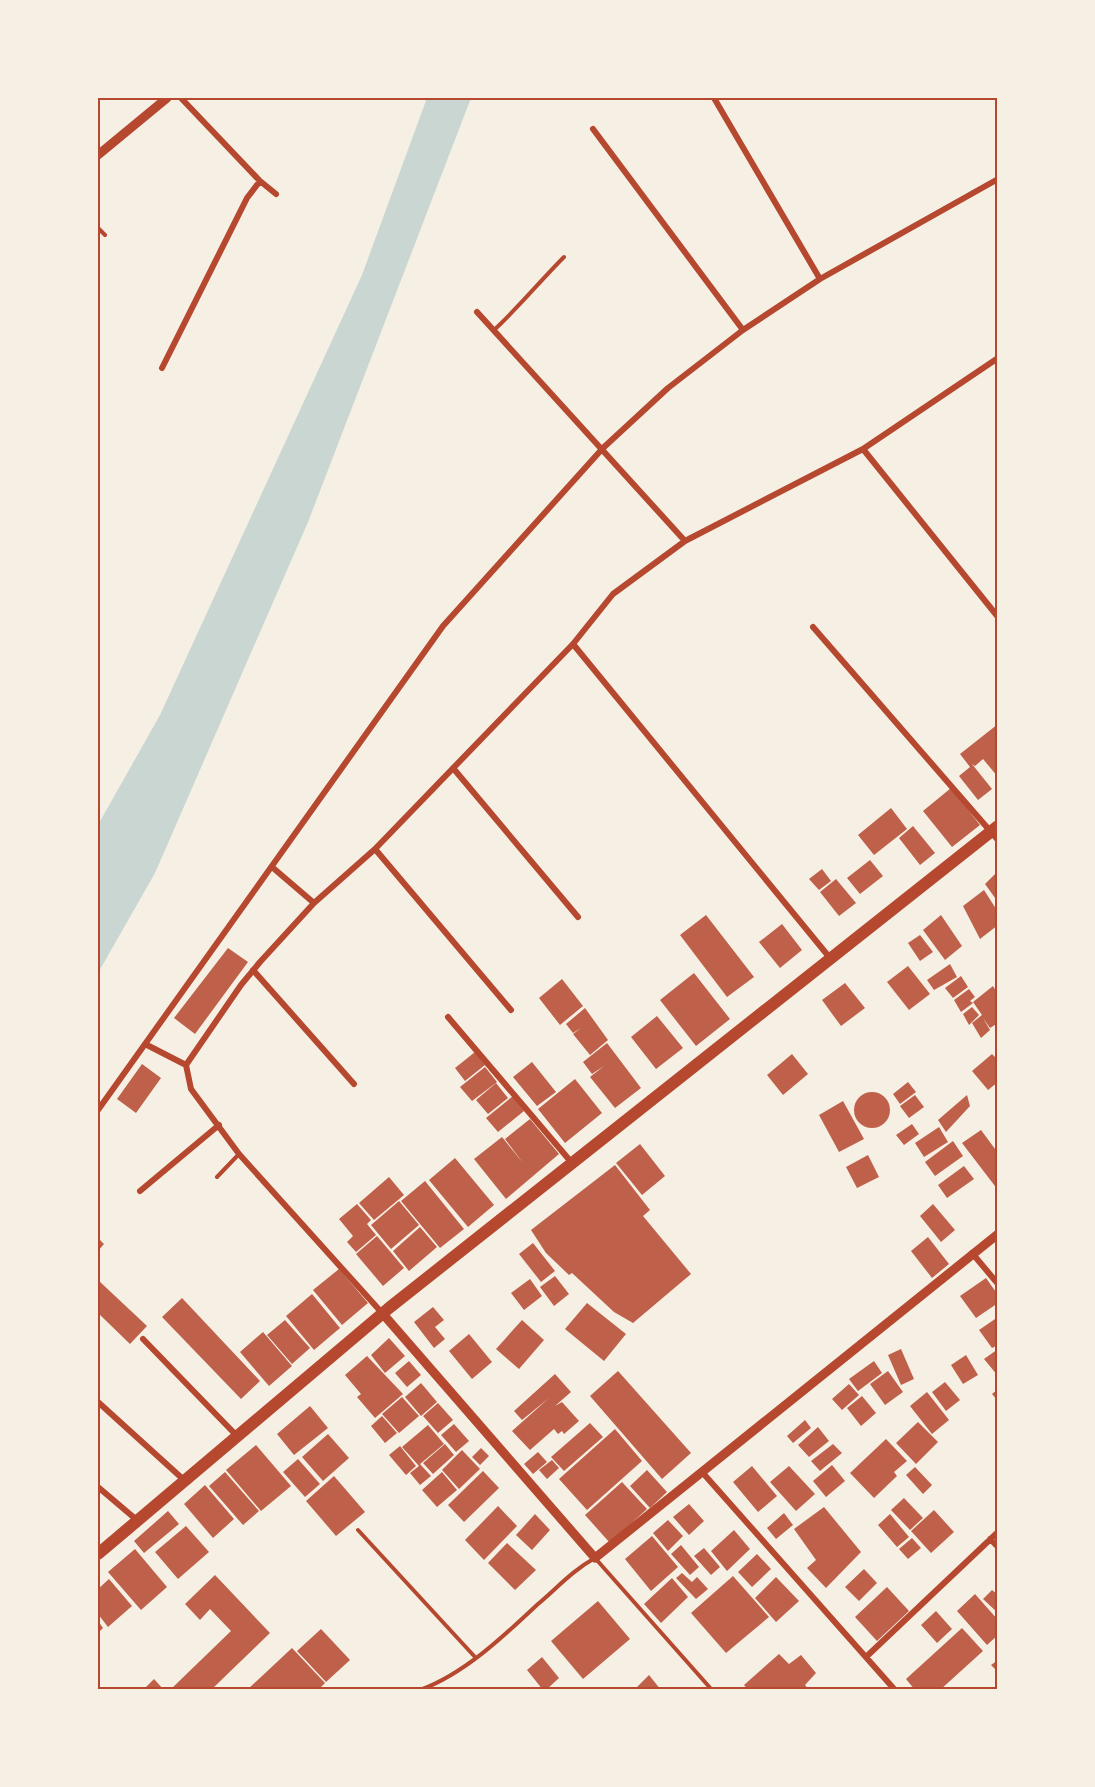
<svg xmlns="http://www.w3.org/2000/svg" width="1095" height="1787" font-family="Helvetica,sans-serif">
<rect width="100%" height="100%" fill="#f6efe4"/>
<!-- water -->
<path fill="#c9d6d2" d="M427 98H471L308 522 155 873 98 973V825L160 715 362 275Z"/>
<!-- building -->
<path fill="#bf614a" d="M998 724V777L983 759 975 766 972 764 992 789 978 800 959 776 970 767 960 754Z
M951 788 980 825 952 847 923 811Z
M891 808 907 829 874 855 858 835Z
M913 826 935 853 920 865 899 838Z
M870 860 883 876 860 894 847 878Z
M822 869 831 881 819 890 809 879Z
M998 871V902L985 884Z
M836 879 856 903 839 916 820 892Z
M984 890 998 912V925L980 939 963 906Z
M706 915 754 977 727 997 680 935Z
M941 915 962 946 945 960 923 930Z
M782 924 802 950 780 968 759 942Z
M920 935 933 952 920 961 908 943Z
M228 948 248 962 195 1034 174 1018Z
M950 964 957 977 934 990 927 980Z
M908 966 930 994 909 1010 887 982Z
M694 973 730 1019 696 1046 660 1000Z
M961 976 968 987 953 998 945 988Z
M562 979 583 1006 560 1025 539 998Z
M845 983 865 1008 841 1026 822 1000Z
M993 986 998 994V1023L990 1028 983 1018 990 1030 981 1038 972 1023 982 1015 973 1002Z
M969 989 975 997 970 1001 973 1003 961 1012 954 1000Z
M972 1007 979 1015 969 1025 963 1014Z
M585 1008 608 1040 590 1055 573 1034 581 1028 573 1033 566 1024Z
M657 1016 683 1048 656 1069 631 1037Z
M607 1043 641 1088 615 1108 590 1077 604 1066 592 1074 583 1062Z
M475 1052 485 1065 465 1081 455 1068Z
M792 1054 808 1074 783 1095 767 1075Z
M992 1054 998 1060V1082L988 1090 972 1071Z
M532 1062 556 1092 537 1106 513 1077Z
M142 1064 161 1078 136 1113 117 1099Z
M485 1067 497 1082 472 1101 460 1087Z
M575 1079 602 1113 565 1143 538 1109Z
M908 1082 916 1092 900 1104 893 1094Z
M496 1083 508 1098 488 1114 476 1100Z
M854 1110a18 18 0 1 1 36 0a18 18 0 1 1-36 0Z
M915 1095 924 1107 909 1118 900 1106Z
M967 1095 970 1106 946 1132 938 1120Z
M513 1096 524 1111 498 1132 486 1118Z
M843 1101 864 1139 839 1152 819 1115Z
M530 1119 559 1154 506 1199 474 1159 502 1137 523 1163 505 1139Z
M912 1124 919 1134 904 1145 896 1135Z
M939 1127 948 1142 924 1157 915 1143Z
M981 1130 998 1153V1190L962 1143Z
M953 1141 963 1156 935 1176 925 1162Z
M640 1144 665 1176 642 1195 616 1163Z
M868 1155 879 1177 857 1188 846 1167Z
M455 1158 494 1205 468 1227 429 1180Z
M615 1165 650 1210 643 1216 691 1274 633 1323 614 1312 572 1273 569 1275 546 1253 531 1230Z
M964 1166 974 1179 947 1198 938 1185Z
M389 1177 404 1195 374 1220 359 1203Z
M425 1181 464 1229 440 1248 401 1201Z
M399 1201 419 1225 391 1249 371 1225Z
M357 1204 371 1220 367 1224 376 1235 356 1252 347 1242 353 1236 339 1219Z
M933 1204 955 1230 941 1242 920 1216Z
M420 1227 437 1247 409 1271 393 1251Z
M377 1236 404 1268 383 1286 356 1254Z
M928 1237 949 1264 932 1278 911 1251Z
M98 1238 104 1244 98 1251Z
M533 1243 555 1271 541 1282 519 1254Z
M339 1269 368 1303 342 1325 313 1290Z
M555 1276 569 1294 554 1306 540 1287Z
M986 1278 998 1295V1303L976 1318 960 1296Z
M530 1279 542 1296 524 1310 511 1293Z
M98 1280 147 1326 130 1344 98 1313Z
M312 1294 340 1328 314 1350 286 1316Z
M182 1298 260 1381 241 1399 162 1317Z
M587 1303 626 1334 604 1361 565 1329Z
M433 1307 444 1320 435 1327 445 1339 434 1348 414 1322Z
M998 1317V1345L992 1348 979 1330Z
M285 1320 310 1348 292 1364 267 1335Z
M522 1320 544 1340 519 1369 496 1349Z
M263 1332 292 1366 269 1386 240 1352Z
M469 1334 492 1362 472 1379 449 1351Z
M389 1338 405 1356 385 1373 371 1355Z
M901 1349 914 1379 901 1385 888 1355Z
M998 1349V1376L984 1359Z
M966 1355 978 1375 963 1384 951 1365Z
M367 1356 403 1394 375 1418 357 1397 361 1394 345 1375Z
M409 1361 421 1375 407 1387 395 1373Z
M874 1361 882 1373 858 1391 849 1379Z
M618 1371 691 1453 662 1479 590 1396Z
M888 1371 903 1392 885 1405 870 1384Z
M555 1374 571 1392 555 1406 562 1402 579 1421 564 1434 562 1431 558 1434 554 1429 530 1450 512 1431 549 1398 522 1420 514 1411Z
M945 1382 960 1400 946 1411 932 1392Z
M421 1383 437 1402 421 1416 405 1397Z
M849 1384 859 1395 842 1410 832 1399Z
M998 1389V1401L992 1394Z
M927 1392 949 1420 932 1434 910 1406Z
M862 1396 876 1413 861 1426 847 1408Z
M402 1397 419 1416 399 1433 382 1414Z
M438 1403 453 1420 438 1433 423 1416Z
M310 1406 328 1428 294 1455 277 1434Z
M382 1416 397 1433 385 1443 371 1426Z
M805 1420 811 1428 793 1443 787 1436Z
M918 1422 938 1442 916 1464 896 1443Z
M590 1423 603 1437 564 1471 551 1457Z
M454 1424 469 1441 456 1452 441 1435Z
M428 1425 444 1444 420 1464 431 1476 420 1485 410 1473 419 1466 402 1447Z
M818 1427 829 1441 809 1457 798 1445Z
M615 1429 642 1461 587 1510 559 1479Z
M328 1434 349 1458 323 1481 302 1457Z
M886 1439 907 1461 894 1472 897 1476 874 1498 850 1473Z
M445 1444 454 1455 433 1474 423 1463Z
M833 1444 842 1453 820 1471 811 1461Z
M256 1445 291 1486 261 1511 226 1470Z
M400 1446 416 1466 406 1475 389 1455Z
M481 1448 489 1456 480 1465 472 1457Z
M462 1450 480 1469 459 1489 442 1470Z
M538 1452 547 1462 533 1474 524 1464Z
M298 1459 320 1484 305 1497 283 1472Z
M552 1460 559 1468 547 1479 539 1470Z
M832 1465 845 1481 826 1497 813 1481Z
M752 1466 777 1496 758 1512 733 1482Z
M789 1466 815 1494 796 1511 770 1482Z
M915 1467 932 1485 923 1494 906 1475Z
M647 1470 667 1492 650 1508 630 1486Z
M483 1471 499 1488 464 1522 448 1505Z
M225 1472 259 1511 243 1525 209 1486Z
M442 1472 457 1490 437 1507 422 1490Z
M334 1476 365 1512 336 1536 306 1501Z
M622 1482 647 1509 610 1543 585 1515Z
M205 1485 234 1519 213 1538 184 1504Z
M904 1498 923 1518 910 1530 891 1510Z
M689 1504 704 1521 689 1535 673 1517Z
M498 1506 517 1526 484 1560 465 1540Z
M824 1507 861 1552 826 1588 807 1568 816 1560 794 1529Z
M934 1510 954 1532 931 1553 911 1531Z
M168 1511 179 1524 144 1553 134 1541Z
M784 1513 793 1525 776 1539 767 1528Z
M535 1514 550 1530 532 1550 516 1535Z
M890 1514 909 1537 897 1547 878 1525Z
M668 1520 683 1536 668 1551 653 1533Z
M186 1526 209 1552 178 1579 155 1552Z
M734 1530 750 1549 727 1571 711 1551Z
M652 1536 678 1567 651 1591 625 1559Z
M912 1538 921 1548 908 1559 899 1549Z
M507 1543 536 1570 515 1590 488 1563Z
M681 1545 699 1567 690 1575 671 1554Z
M704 1548 720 1567 711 1575 694 1556Z
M135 1549 167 1587 141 1610 108 1572Z
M757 1554 771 1569 752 1587 738 1572Z
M864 1569 877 1583 859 1601 845 1587Z
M682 1573 692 1582 697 1577 708 1589 696 1599 676 1578Z
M215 1575 270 1633 211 1690H170L231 1631 210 1609 200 1620 185 1604Z
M733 1576 769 1617 726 1653 691 1613Z
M776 1577 799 1601 776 1622 755 1598Z
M672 1578 688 1597 661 1623 644 1604Z
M109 1579 132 1606 108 1627 98 1614V1589Z
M887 1587 909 1611 877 1641 855 1617Z
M992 1590 998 1595V1613L983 1599Z
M975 1594 998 1620V1635L987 1645 957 1611Z
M598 1601 630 1639 583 1679 551 1641Z
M936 1611 952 1629 937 1643 921 1625Z
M98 1621 103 1628 98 1633Z
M962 1628 983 1651 940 1690H915L906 1679Z
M321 1629 350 1660 326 1682 297 1651Z
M292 1648 325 1683 318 1690H247Z
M779 1654 789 1664 801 1655 816 1673 805 1685 809 1690H748L744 1685Z
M542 1657 559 1678 546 1690H543L527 1670Z
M998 1660V1672L991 1665Z
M649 1675 661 1690H634Z
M154 1679 164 1690H143Z"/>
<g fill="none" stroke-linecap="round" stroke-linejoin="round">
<!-- service -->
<path stroke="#b5482f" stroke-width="4" d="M98 228 105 235
M494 330C519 307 540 281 564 257
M217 1177 239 1154
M358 1530 475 1657
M420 1690C464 1674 504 1636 538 1604 557 1588 573 1570 595 1558L712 1690"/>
<!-- minor -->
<path stroke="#b5482f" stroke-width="6" d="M714 98 820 279
M593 129 743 330
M260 181 276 194
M477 312 685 541
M162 368 247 198 260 181 181 98
M863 449 998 617
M813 627 998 840
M573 644 830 958
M453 768 578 917
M375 849 511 1010
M272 867 314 903
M253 970 354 1084
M448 1017 572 1163
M145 1044 186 1065
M186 1065 241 985 260 962 314 903 375 849 573 644 613 594 685 541 863 449 998 358
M186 1065 191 1089 239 1154 383 1314
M98 1110 443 626 603 448 668 388 743 330 820 279 998 179
M140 1191 219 1125
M972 1253 998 1284
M143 1339 237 1436
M98 1402 184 1480
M702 1472 895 1690
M98 1487 138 1521
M990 1539 998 1547
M866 1657 998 1532"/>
<!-- tertiary -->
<path stroke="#b5482f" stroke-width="9" d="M98 155 167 98
M383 1314 595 1558 998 1234"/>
<!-- primary -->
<path stroke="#b5482f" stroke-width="12" d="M98 1554 389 1308 998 826"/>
</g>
<!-- border -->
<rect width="1095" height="1787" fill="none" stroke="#f6efe4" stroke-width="198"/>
<rect x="99" y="99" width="897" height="1589" fill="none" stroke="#b5482f" stroke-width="2"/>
</svg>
